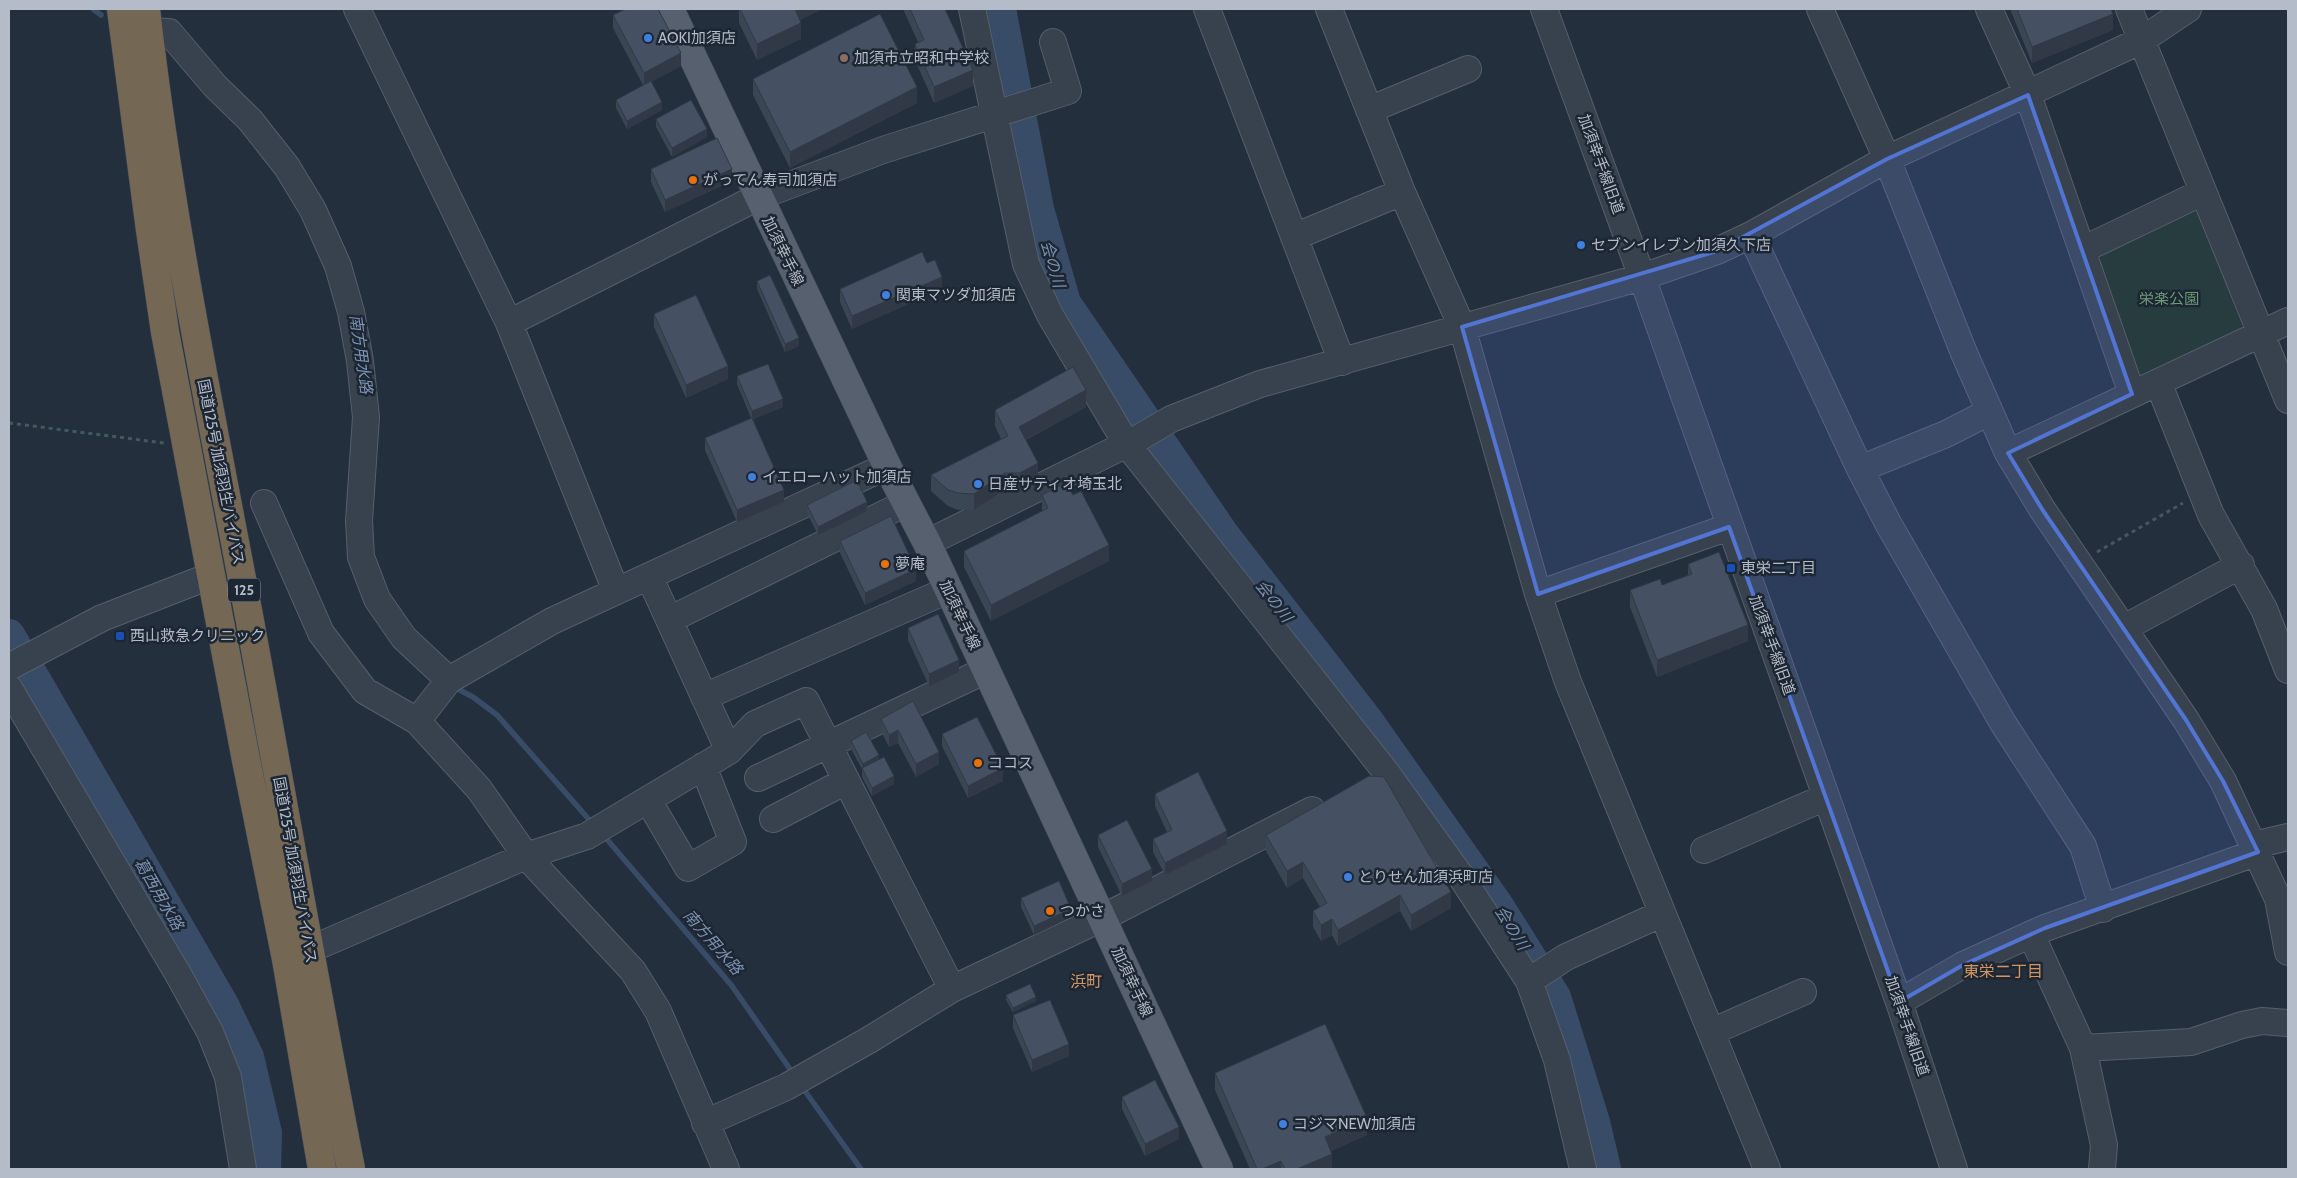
<svg xmlns="http://www.w3.org/2000/svg" width="2297" height="1178" font-family="Cabin,'Noto Sans JP',sans-serif">
<rect width="100%" height="100%" fill="#242f3e"/>
<!-- green -->
<path fill="#263c3f" d="M2196 209 2242 324 2239 334 2145 378 2135 374 2094 258Z"/>
<g fill="none" stroke-linecap="round" stroke-linejoin="round">
<!-- stream -->
<path stroke="#394c67" stroke-width="5.5" d="M93 9 101 15
M454 687 473 697 497 715 593 824
M605 837 732 986 792 1072
M802 1087 861 1169"/>
<!-- river -->
<path stroke="#394c67" stroke-width="32" d="M1000 9 1038 209 1065 303 1223 534 1367 720 1498 906 1555 997 1594 1122 1605 1169
M9 635 223 1005 248 1057 266 1133 265 1169"/>
<!-- minor casing -->
<g stroke="#565f6c" stroke-width="28">
<path id="minor" d="M357 9 509 323 616 591
M972 9 1026 264 1050 315 1126 443 1386 772 1460 875 1529 981 1557 1060 1583 1169
M1207 9 1342 362
M1329 9 1402 192 1462 327 1538 594 1568 682 1767 1169
M1544 9 1642 277 1899 1002 1954 1169
M1820 9 1887 159 1964 353 2008 453 2042 509 2186 720 2223 781 2278 899 2288 952
M1989 9 2028 95 2132 394
M2129 9 2288 400
M148 31 169 32 215 86 250 120 287 167 313 210 338 266 351 312 360 361 366 417 359 521 361 557 377 599 404 638 449 680
M1369 110 1468 69
M1751 235 1860 469 1889 525 2003 723 2083 846 2103 909
M1294 237 1402 192
M2082 250 2203 192
M509 323 758 197 883 150 1068 91 1053 42
M2158 382 2211 515 2264 609 2288 670
M2008 453 2288 321
M1860 469 1946 434 1989 412
M264 503 321 633 365 691 417 721 479 789 526 856 633 971 658 1011 726 1169
M927 543 1137 439 1171 419 1260 384 1642 277 1717 251 1751 235 1887 159 2142 40 2188 9
M649 576 729 751 755 724 806 701 952 989
M1538 594 1729 527
M669 620 906 503
M2124 628 2241 565
M9 667 102 618 210 576
M9 688 178 974 210 1032 228 1077 243 1169
M704 697 948 590
M417 721 449 680 552 621 887 466
M758 778 986 670
M648 800 688 868 733 842 703 766
M773 819 846 781
M2254 845 2288 837
M1704 850 1826 797
M2031 934 2083 1048 2104 1145 2102 1169
M309 950 526 856 587 836 729 751
M1529 981 1566 957 1661 914
M1899 1002 1963 965 2045 928 2258 852
M1711 1032 1803 992
M2083 1048 2191 1042 2242 1025 2262 1021 2288 1023
M705 1123 786 1087 869 1040 952 989 1102 918 1312 810"/>
</g>
<!-- major casing -->
<g stroke="#414a57" stroke-width="29">
<path id="major" d="M670 9 887 466 927 543 1219 1169"/>
</g>
<!-- highway casing -->
<g stroke="#434c59" stroke-width="29">
<path id="highway" d="M121 9 150 230 165 332 246 760 286 959 322 1169
M146 9C169 213 211 414 249 616 283 800 315 985 351 1169"/>
</g>
<!-- path -->
<path stroke="#44595c" stroke-width="3" stroke-dasharray="4 4" stroke-linecap="butt" d="M9 423 164 443
M2097 552 2183 503"/>
<!-- minor -->
<use href="#minor" stroke="#38414e" stroke-width="26"/>
<!-- major -->
<use href="#major" stroke="#56606e" stroke-width="28"/>
<!-- highway -->
<use href="#highway" stroke="#746855" stroke-width="28"/>
</g>
<!-- wall -->
<path fill="#3b4654" d="M620 9H658L681 66 651 82 662 110 627 129 616 108V100L643 85 613 28V15L621 11Z
M739 9H820V10L800 20 801 39 757 60 739 23Z
M903 9H945L973 86 934 103 915 60V44L918 42Z
M2010 9H2111L2113 30 2032 63Z
M753 79 917 103 790 168 753 95Z
M656 119 707 137 672 157 656 127Z
M651 169 732 181 665 212 651 182Z
M927 263 942 289 852 329 840 302V289Z
M757 281 799 346 785 352 757 289Z
M654 314 728 379 686 398 654 327Z
M737 376 783 407 753 419 784 502 737 522 705 450V438L751 418 737 384Z
M1086 407 1026 440 1038 479 1020 489H1005L974 510H958L948 506 931 491V475L1001 439 995 426V410Z
M1042 495 1109 561 991 621 964 567V551L1042 511Z
M807 505 867 511 818 535 807 513Z
M840 541 916 581 865 605 840 553Z
M1688 564 1748 641 1657 677 1630 607V590L1662 585 1688 575Z
M908 628 959 672 929 686 908 640Z
M913 701 939 764 916 777 898 743 889 747 881 731V719Z
M942 734 1003 781 968 798 942 746Z
M851 741 879 759 894 784 872 796 862 777V769L851 749Z
M1155 794 1227 844 1165 875 1153 852V839L1167 832 1155 806Z
M1098 835 1152 881 1122 896 1098 847Z
M1266 835 1451 908 1411 931 1400 911 1338 946 1332 935 1321 941 1313 927V911L1320 907 1303 878 1287 888 1266 851Z
M1021 898 1071 917 1034 935 1021 907Z
M1006 995 1036 1001 1013 1012 1006 1000Z
M1013 1015 1069 1056 1032 1072 1013 1028Z
M1215 1073 1367 1135 1331 1151 1332 1169H1250L1215 1090Z
M1122 1097 1179 1139 1145 1156 1122 1109Z"/>
<!-- shaded-wall -->
<path fill="#303945" d="M794 9H820V10L794 23Z
M2113 14V30L2032 63V47Z
M801 23V39L757 60V44Z
M681 53V66L644 86V73Z
M973 70V86L934 103V87Z
M917 87V103L790 168V152Z
M662 102V110L627 129V121Z
M707 129V137L672 157V148Z
M732 169V181L665 212V200Z
M942 277V289L852 329V316Z
M799 338V346L785 352V344Z
M728 366V379L686 398V385Z
M1086 390V407L1019 443V427Z
M783 399V407L752 420V411Z
M1038 463V479L1020 489V473Z
M1005 473V489L974 510V494Z
M784 490V502L737 522V510Z
M867 502V511L818 535V527Z
M1109 545V561L991 621V605Z
M916 569V581L865 605V593Z
M1748 625V641L1657 677V660Z
M959 660V672L929 686V674Z
M898 730V743L889 747V735Z
M939 752V764L916 777V764Z
M879 755V763L863 772V764Z
M1003 768V781L968 798V786Z
M894 776V784L872 796V788Z
M1227 831V844L1165 875V863Z
M1303 862V878L1287 888V871Z
M1152 869V881L1122 896V884Z
M1451 892V908L1411 931V915Z
M1400 895V911L1338 946V930Z
M1071 909V917L1034 935V926Z
M1332 919V935L1321 941V925Z
M1036 997V1001L1013 1012V1008Z
M1069 1044V1056L1032 1072V1060Z
M1367 1118V1135L1325 1153V1137Z
M1179 1127V1139L1145 1156V1144Z
M1332 1154V1169H1297Z
M1281 1161V1169H1262Z"/>
<!-- building -->
<path fill="#455162" stroke="#303945" d="M626 9H658L681 53 644 73 613 15Z
M740 9H795L801 23 757 44Z
M910 9H945L973 70 934 87 915 44 924 40Z
M2017 9H2111L2113 14 2032 47Z
M880 14 917 87 790 152 753 79Z
M651 81 662 102 627 121 616 100Z
M691 100 707 129 672 148 656 119Z
M717 138 732 169 665 200 651 169Z
M922 252 927 263 935 260 942 277 852 316 840 289Z
M770 275 799 338 785 344 757 281Z
M696 295 728 366 686 385 654 314Z
M768 364 783 399 752 411 737 376Z
M1073 367 1086 390 1019 427 1038 463 1020 473H1005L974 494 958 493 948 490 931 475 1008 436 995 410Z
M752 418 784 490 737 510 705 438Z
M857 480 867 502 818 527 807 505Z
M1066 483 1073 495 1081 491 1109 545 991 605 964 551 1048 508 1042 495Z
M891 516 916 569 865 593 840 541Z
M1719 552 1748 625 1657 660 1630 590 1660 579 1662 585 1692 574 1688 564Z
M938 614 959 660 929 674 908 628Z
M913 701 939 752 916 764 898 730 889 735 881 719Z
M977 717 1003 768 968 786 942 734Z
M866 732 879 755 863 764 851 741Z
M884 757 894 776 872 788 862 768Z
M1198 772 1227 831 1165 863 1153 839 1172 830 1155 794Z
M1369 776 1384 777 1451 892 1411 915 1400 895 1338 930 1332 919 1321 925 1313 911 1327 903 1303 862 1287 871 1266 835Z
M1127 820 1152 869 1122 884 1098 835Z
M1059 881 1071 909 1034 926 1021 898Z
M1030 984 1036 997 1013 1008 1006 995Z
M1050 1000 1069 1044 1032 1060 1013 1015Z
M1325 1024 1367 1118 1325 1137 1332 1154 1297 1169H1285L1281 1161 1262 1169H1257L1215 1073Z
M1155 1080 1179 1127 1145 1144 1122 1097Z"/>
<!-- marked area -->
<path fill="#5274d3" fill-opacity="0.2" stroke="#5274d3" stroke-width="4" stroke-linejoin="round" d="M2028 95 2132 394 2008 453 2042 509 2186 720 2223 781 2258 852 2045 928 1963 965 1899 1002 1729 527 1538 594 1462 327 1717 251 1887 159Z"/>
<!-- markers -->
<g fill="#3f7fe0" stroke="#1d2633" stroke-width="2">
<circle cx="648" cy="38" r="5"/>
<circle cx="1581" cy="245" r="5"/>
<circle cx="886" cy="295" r="5"/>
<circle cx="752" cy="477" r="5"/>
<circle cx="978" cy="484" r="5"/>
<circle cx="1348" cy="877" r="5"/>
<circle cx="1283" cy="1124" r="5"/>
</g>
<circle fill="#8d6e63" stroke="#1d2633" stroke-width="2" cx="844" cy="58" r="5"/>
<g fill="#e8710a" stroke="#1d2633" stroke-width="2">
<circle cx="693" cy="180" r="5"/>
<circle cx="885" cy="564" r="5"/>
<circle cx="978" cy="763" r="5"/>
<circle cx="1050" cy="911" r="5"/>
</g>
<g fill="#1a4fb4" stroke="#1d2633" stroke-width="2">
<rect x="1726" y="563" width="10" height="10" rx="2.5"/>
<rect x="115" y="631" width="10" height="10" rx="2.5"/>
</g>
<g text-anchor="middle" dominant-baseline="central" stroke-width="5" stroke-linejoin="round" paint-order="stroke">
<!-- shield labels -->
<rect fill="#1d2633" stroke="#878f9c" stroke-width="1" x="228" y="578.5" width="32" height="23" rx="4"/>
<g font-size="14" font-weight="bold" fill="#b4bcc9">
<text x="244" y="590">125</text>
</g>
<!-- poi labels -->
<g font-size="15" fill="#b4bcc9" stroke="#1d2633" text-anchor="start">
<text x="658" y="38">AOKI加須店</text>
<text x="854" y="58">加須市立昭和中学校</text>
<text x="703" y="180">がってん寿司加須店</text>
<text x="1591" y="245">セブンイレブン加須久下店</text>
<text x="896" y="295">関東マツダ加須店</text>
<text x="762" y="477">イエローハット加須店</text>
<text x="988" y="484">日産サティオ埼玉北</text>
<text x="895" y="564">夢庵</text>
<text x="1741" y="568">東栄二丁目</text>
<text x="130" y="636">西山救急クリニック</text>
<text x="988" y="763">ココス</text>
<text x="1358" y="877">とりせん加須浜町店</text>
<text x="1060" y="911">つかさ</text>
<text x="1293" y="1124">コジマNEW加須店</text>
</g>
<!-- street labels -->
<g font-size="15" fill="#b4bcc9" stroke="#1d2633">
<text transform="translate(1601 164) rotate(70)">加須幸手線旧道</text>
<text transform="translate(783 251) rotate(64)">加須幸手線</text>
<text transform="translate(221 472) rotate(79)">国道125号 加須羽生バイパス</text>
<text transform="translate(960 615) rotate(65)">加須幸手線</text>
<text transform="translate(1772 645) rotate(70)">加須幸手線旧道</text>
<text transform="translate(295 870) rotate(80)">国道125号 加須羽生バイパス</text>
<text transform="translate(1132 982) rotate(65)">加須幸手線</text>
<text transform="translate(1907 1026) rotate(71)">加須幸手線旧道</text>
</g>
<!-- park labels -->
<g font-size="15" fill="#6b9a76" stroke="#1d2633">
<text x="2169" y="299">栄楽公園</text>
</g>
<!-- water labels -->
<g font-size="16" font-style="italic" fill="#7c92b1" stroke="#1d2633">
<text transform="translate(1053 264) rotate(74)">会の川</text>
<text transform="translate(361 354) rotate(82)">南方用水路</text>
<text transform="translate(1274 601) rotate(52)">会の川</text>
<text transform="translate(159 894) rotate(60)">葛西用水路</text>
<text transform="translate(1512 928) rotate(58)">会の川</text>
<text transform="translate(713 942) rotate(49)">南方用水路</text>
</g>
<!-- neighbourhood labels -->
<g font-size="16" fill="#d59563" stroke="#1d2633">
<text x="2003" y="971">東栄二丁目</text>
<text x="1086" y="981">浜町</text>
</g>
</g>
<!-- border -->
<rect width="2297" height="1178" fill="none" stroke="#b4bcc9" stroke-width="20"/>
</svg>
